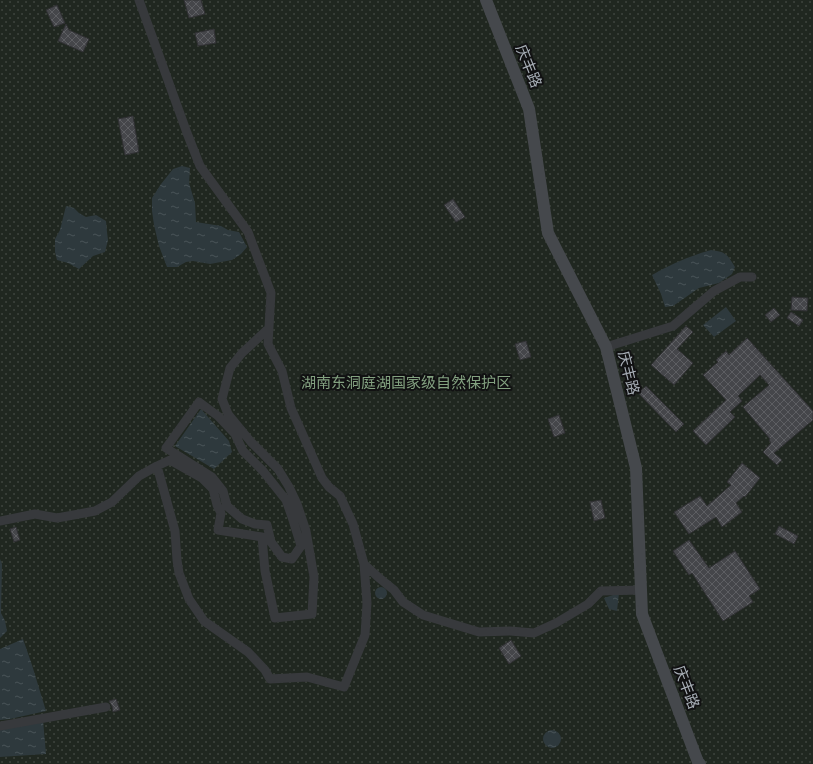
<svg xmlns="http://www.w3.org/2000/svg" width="813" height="764" font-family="'PT Sans Narrow','Noto Sans SC',sans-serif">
<defs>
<pattern id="park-dots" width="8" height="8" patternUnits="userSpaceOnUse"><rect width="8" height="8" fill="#202720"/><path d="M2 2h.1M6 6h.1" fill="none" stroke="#3e443e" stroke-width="1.8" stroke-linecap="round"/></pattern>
<pattern id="water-ripples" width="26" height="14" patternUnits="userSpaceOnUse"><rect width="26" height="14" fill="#2e393d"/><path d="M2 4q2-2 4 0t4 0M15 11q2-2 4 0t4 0" fill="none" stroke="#495357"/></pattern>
<pattern id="building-cross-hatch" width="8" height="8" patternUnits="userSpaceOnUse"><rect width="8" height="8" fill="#45464a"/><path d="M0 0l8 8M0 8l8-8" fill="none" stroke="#5d5e62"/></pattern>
</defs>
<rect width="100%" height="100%" fill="#161617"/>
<!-- park -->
<path fill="url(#park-dots)" d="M0 0H813V764H0Z"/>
<!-- water -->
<path fill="url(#water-ripples)" d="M182 166 190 168 189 183 195 203 196 222 221 226 228 230 239 232 247 247 241 254 232 260 210 264 193 261 186 262 177 267H167L159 246 154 225 152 211V198L161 184 173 169Z
M66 206 74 208 79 213 86 217 96 215 106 221 107 232 108 240 105 252 93 256 79 269 68 263 57 260 55 252V239L60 230Z
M711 250C726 252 727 254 735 267L732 274 719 283 699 288 673 306 665 307 661 294 652 275C671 264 690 256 711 250Z
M726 307 736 321 714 337 703 325Z
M201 409 229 441 232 452 214 469 175 446Z
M0 559 2 564 1 613 5 621 7 631 0 638Z
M375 593a6 6 0 1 1 12 0a6 6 0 1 1-12 0Z
M619 593 617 611 609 609 604 598Z
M23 639 32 665 46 711 10 719 0 720V649Z
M43 720 46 754 0 757V728Z
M543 739a9 9 0 1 1 18 0a9 9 0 1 1-18 0Z"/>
<!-- building -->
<path fill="url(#building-cross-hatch)" stroke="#303033" d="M184 0H201L205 14 189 18Z
M57 5 65 23 54 27 46 10Z
M66 24 69 30 89 39 83 52 58 41Z
M214 29 216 43 198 46 195 33Z
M133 116 139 152 125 155 118 119Z
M453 199 465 217 456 222 444 205Z
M792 297 808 298 807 311 791 310Z
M774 308 780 315 771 322 765 315Z
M791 312 803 320 799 326 787 318Z
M686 326 693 332 677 349 693 363 674 385 651 365Z
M747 338 813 411V420L774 453 782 460 777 465 763 452 771 443 769 440 770 439 743 407 769 385 760 375 738 396 742 401 730 412 735 417 706 445 693 431 726 400 703 375 718 362 716 360 726 351 729 355Z
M526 341 531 357 520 360 515 344Z
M646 386 684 424 676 432 638 393Z
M559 415 565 433 554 437 548 419Z
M742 463 760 478 745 497 744 496 736 503 742 512 722 527 716 517 689 534 674 512 700 496 707 506 731 485 727 482Z
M601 500 605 518 594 521 590 502Z
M779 526 798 536 794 544 775 534Z
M16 527 20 540 14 542 10 529Z
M689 540 709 568 735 551 760 589 749 596 753 602 723 621 692 573 689 575 673 551Z
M511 640 521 656 509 664 499 648Z
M116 699 120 710 113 712 112 706 109 701Z"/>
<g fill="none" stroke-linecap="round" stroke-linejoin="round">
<!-- street -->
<path stroke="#37393c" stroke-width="9" d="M139 0 187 133 200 166 248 232 271 293 268 344 282 371 291 408 322 478 329 487 340 496 353 524 364 564 378 577 394 590 403 602 423 615 479 632 510 631 534 633 556 623 588 604 601 591 641 590
M606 347 673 326 714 291 740 277H752
M199 402 218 416 235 434 243 451 263 471 286 500 292 517 301 546 292 559 282 557 271 542 267 525 255 524 242 519 227 506 223 491 212 477 166 448Z
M157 466 175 531 177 560 179 573 189 599 204 621 248 652 265 670 270 679 307 677 344 687 365 635 367 603 364 564
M0 521 35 514 57 518 95 511 112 502 139 476 157 466 170 460 202 478 213 489 217 505 221 513 218 530 262 537 265 571 275 618 312 614 314 577 306 531 297 504 289 487 278 469 251 442 228 414 222 399 230 368 242 353 269 328
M0 726 106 707"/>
<!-- secondary -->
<path stroke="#45484c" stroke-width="12" d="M486 0 529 109 548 233 606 347 636 468 642 614 698 762 700 764"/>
</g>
<g text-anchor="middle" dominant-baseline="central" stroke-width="4" stroke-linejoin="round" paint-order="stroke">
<!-- street labels -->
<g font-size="15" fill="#a8afb7" stroke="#111112">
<text transform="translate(529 66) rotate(68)">庆丰路</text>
<text transform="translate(629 373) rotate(76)">庆丰路</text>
<text transform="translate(687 687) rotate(69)">庆丰路</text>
</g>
<!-- park labels -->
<g font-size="15" fill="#83a180" stroke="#111112">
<text x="406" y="382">湖南东洞庭湖国家级自然保护区</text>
</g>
</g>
</svg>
